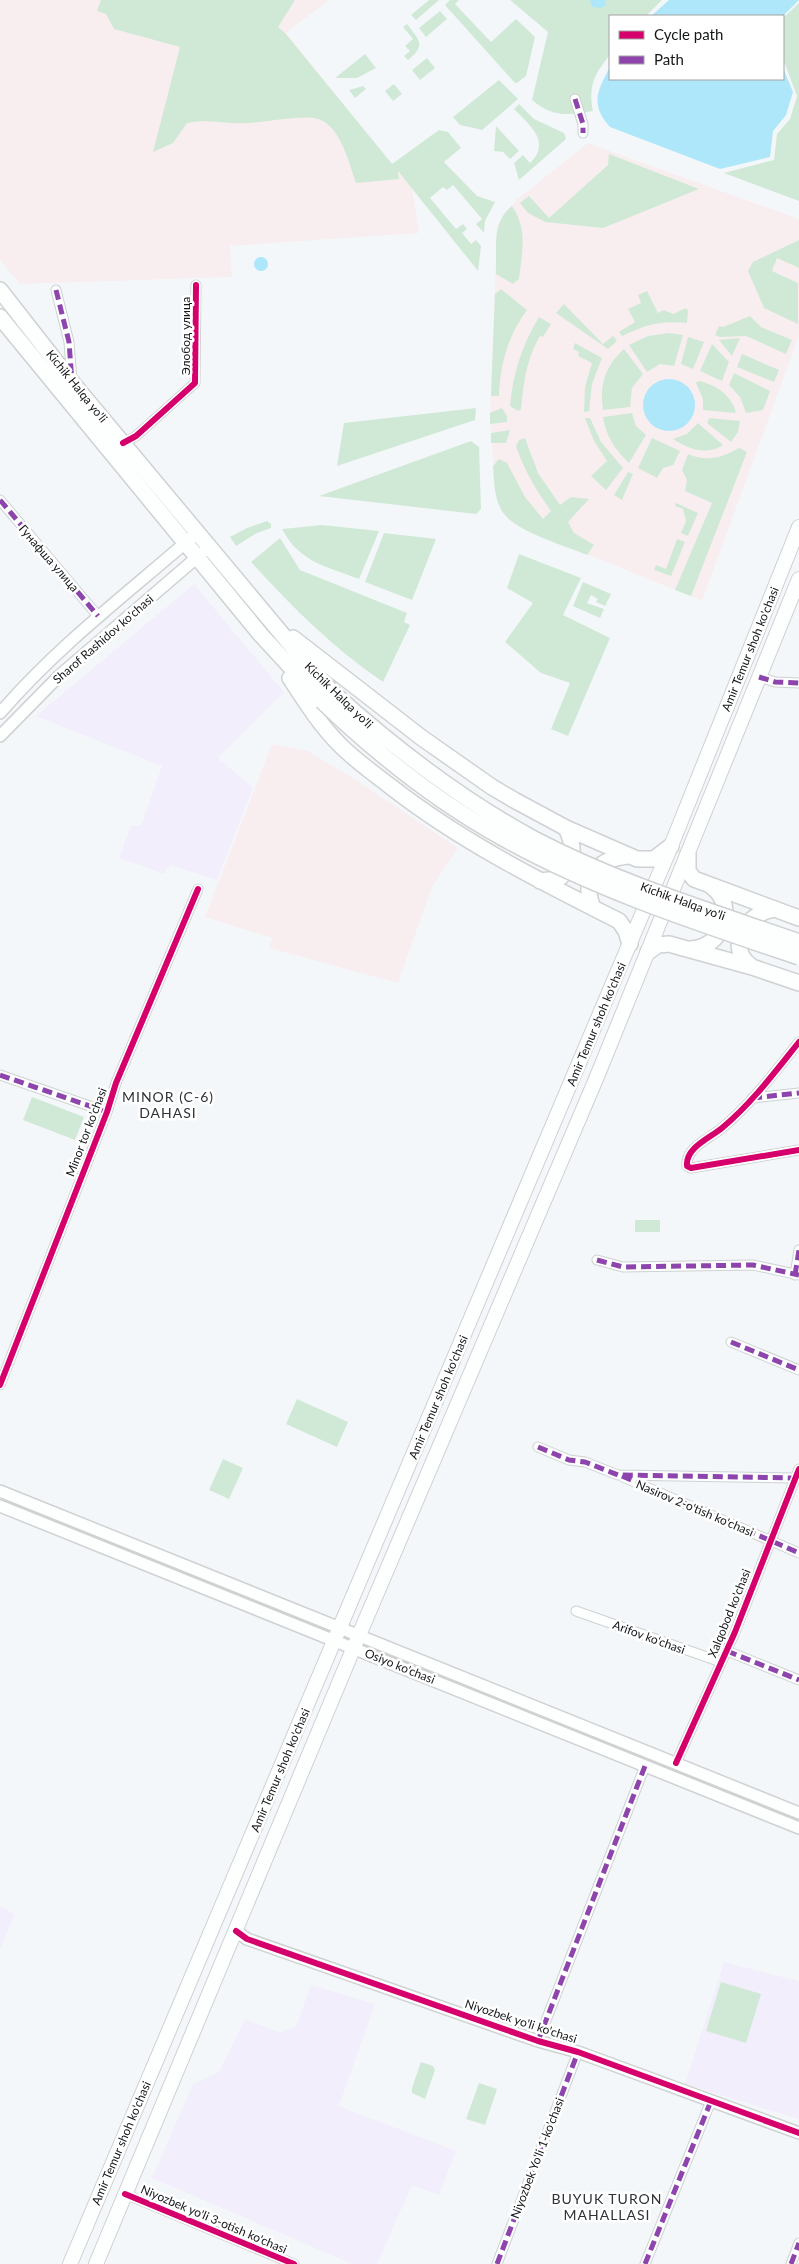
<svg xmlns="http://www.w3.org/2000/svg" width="799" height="2264" font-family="Lato,sans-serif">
<rect width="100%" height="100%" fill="#f4f7fa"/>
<!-- commercial -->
<path fill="#f8eef0" d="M0 0H329L286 33 412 188 419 233 230 246 232 277 20 284 0 260Z
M588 143 799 219V336L702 601 520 527 510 521 502 511 495 488 490 413 497 225 516 200Z
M272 744 308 751 359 782 458 848 432 887 398 983 269 948 272 938 205 917Z"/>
<!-- education -->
<path fill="#f3eefb" d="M194 584 284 692 218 758 253 788 217 880 170 865 164 874 119 858 131 825 141 826 162 766 36 716Z
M0 1906 15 1914 0 1949Z
M724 1962 799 1981V2119L685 2084Z
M311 1985 375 2004 339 2106 456 2151 439 2195 412 2185 377 2264H352L152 2178 193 2084 219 2072 245 2019 281 2033 296 2026Z"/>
<!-- green -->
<path fill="#d0e9d6" d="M101 0H295L278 27 285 33 392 164 439 130 448 132 461 148 444 162 477 196 495 202 485 221 484 233 476 224 482 219 453 185 447 190 443 187 430 198 456 229 463 224 467 229 462 233 471 244 476 240 481 246 478 271 398 171 399 179 356 183C349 163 340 122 314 118 298 116 266 122 249 123 228 125 207 118 187 123L173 143 153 152 180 47 114 29 106 14 97 11Z
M429 0H439L416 20 411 15Z
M450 0H459L455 4 491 42 516 19 535 37 526 76 517 83 514 82 445 5Z
M510 0H662L646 16H610V55C594 74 588 87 593 111 567 115 554 118 532 100L548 32Z
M799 3V201L724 173 774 160 777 134 790 119 797 96 783 59V18Z
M440 11 447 19 426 37 419 28Z
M407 24C420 41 426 45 408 60L404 56 410 51 405 46 413 39 403 27Z
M365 54 376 68 357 78H335Z
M427 58 435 68 420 80 412 70Z
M499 80 518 99 482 130 460 125 453 117Z
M394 84 402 94 393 101 385 91Z
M363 86 366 89 355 98 349 90Z
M519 104 534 119 564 133 566 139 519 180 514 163 523 155 530 163C552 141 529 125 514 109Z
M496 126 519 151 510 159 503 152 494 151Z
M609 154 699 189 603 228 545 222 528 213 520 203 529 196 549 218 608 165Z
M512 206C528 229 522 253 519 279L513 284 496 274C497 250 491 222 512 206Z
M799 240V268L777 258 772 271 798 283V324L764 308 748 271 753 262Z
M501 289 527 310C508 335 500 365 499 396H491L495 294Z
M647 291 658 313 664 310 673 314 686 308 688 311 687 323C662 320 644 325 622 336L619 332 635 322 628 309 641 303 638 295Z
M564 304 603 344 613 336 617 341 608 349 556 313Z
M750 316 761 327 792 340 786 354 746 336 720 337 715 335 719 326 723 327Z
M539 317 551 324 543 337 540 336C526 360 524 382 521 409L518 411 510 406C513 373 522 345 539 317Z
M669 333 683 335 674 366 660 364 647 372 629 345 648 336Z
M688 337 704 342 693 369 681 364Z
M740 338 732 356 719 340Z
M575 343 602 358 592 384 589 411 584 412 585 387 592 363 578 356 579 352 573 349Z
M712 344 729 362 722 381 700 371Z
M624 349 643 374 632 388 630 407 603 410C599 385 605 366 624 349Z
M742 354 779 370 774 382 737 367Z
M734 373 770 391 763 410 746 413 740 397 729 385Z
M699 381C716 385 732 395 736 413L703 410V399L696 383Z
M476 408 475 420 337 466 344 423Z
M502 408 507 416V422L490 424V413Z
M632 413 636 426 646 435 629 463C615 450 606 436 603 417Z
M585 418H590L601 442 623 468 606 490 591 476 607 461 594 441Z
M709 418 740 421 738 432 731 442 707 423Z
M698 423 723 445C707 456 688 449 673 439L687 434Z
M510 430 506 443H491V433Z
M525 438 538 473 560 505 571 497 589 499 568 522 574 533 594 545 587 555C566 546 513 531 502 511 494 498 494 481 493 466L499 459 507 463 525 497 543 519 551 511C536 490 524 470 516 446L519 440Z
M652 438 680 451 673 465 663 468 657 478 638 468Z
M471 441 479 447 481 509 476 514 319 496Z
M739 448 747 452 691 596 675 590 712 503 685 491 687 480 682 470 688 454C707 462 722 458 739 448Z
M628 472 633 474 622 500 614 495Z
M676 503 698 513 688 536 681 533 686 521 683 509 675 506Z
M267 521 271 524V528L257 533 236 546 230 537 247 528Z
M322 525 379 531 359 579C326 566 300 563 282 529Z
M384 533 436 539 412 600 365 582Z
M280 538 300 570 407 613 404 622 410 625 383 682C333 648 292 607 251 562Z
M677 539 685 542 671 576 654 570 656 565 666 569Z
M519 554 581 578 563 615 610 638 568 736 551 729 570 683 541 673 505 642 533 603 507 588Z
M583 582 611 594 605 606 596 602 598 599 591 595 587 603 604 609 600 618 573 606Z
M32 1097 84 1117 75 1140 23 1120Z
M635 1220H660V1232H635Z
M297 1399 348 1422 337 1447 286 1424Z
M223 1459 243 1468 229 1499 209 1490Z
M721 1982 761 1994 746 2043 706 2031Z
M421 2062 433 2066 435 2070 425 2099 412 2093V2088Z
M479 2083 497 2089 485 2125 466 2119Z"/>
<!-- water -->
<path fill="#aee6fa" d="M590 0H606L605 6 600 8 592 7Z
M669 0H799L783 16H651Z
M610 67V79H783V68L793 92 786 115 773 131 770 157 720 169 610 127C590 105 597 91 610 67Z
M254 264a7 7 0 1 1 14 0a7 7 0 1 1-14 0Z
M643 405a26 26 0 1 1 52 0a26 26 0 1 1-52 0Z"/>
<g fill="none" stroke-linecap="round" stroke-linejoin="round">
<!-- street casing -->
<g stroke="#cfd1d3" stroke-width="11">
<path id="street" d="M575 99 583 124V133
M56 290 69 342 72 381
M123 443 136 436 195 383 196 285
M0 500 98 616
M759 677 775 682 799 683
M799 1042C775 1072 751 1104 722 1128 710 1138 685 1148 687 1166L691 1168 799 1150
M0 1075 107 1112
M752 1098 799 1093
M597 1260 623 1267 753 1265 799 1275
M795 1275 799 1250
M731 1342 799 1370
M0 1385 107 1112 116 1083 198 889
M538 1447 569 1460 585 1462 618 1475 795 1478
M623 1477 799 1553
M576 1611 721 1662
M727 1651 799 1680
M676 1763 735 1632 799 1469
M538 2041 645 1766
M125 2194 294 2264
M497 2264 578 2052
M645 2264 711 2101
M791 2264 799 2243"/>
</g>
<!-- secondary casing -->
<g stroke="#cfd1d3" stroke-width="14">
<path id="secondary" d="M0 713C58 646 124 596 191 538
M0 736 59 676 202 553
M0 1491 799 1813
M0 1506 799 1828
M236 1931 247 1939 538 2041 578 2052 799 2133"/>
</g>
<!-- primary casing -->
<g stroke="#cfd1d3" stroke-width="16">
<path id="primary" d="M70 2264 671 846 799 527
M96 2264 354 1647 596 1079 799 579"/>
</g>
<!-- highway casing -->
<g stroke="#cfd1d3" stroke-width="18">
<path id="highway" d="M0 290 75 386 301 657 332 692
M0 317 261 635 322 701
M293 638 422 738 492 787 514 800 566 828 637 859H654L671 846
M290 678C305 701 320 725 340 745 355 760 373 773 390 786 460 841 540 881 619 921L626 931 630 944
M688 854V871L694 879 799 918
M540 881 558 879C576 867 575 846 566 828
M593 908C581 878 597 859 628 856
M690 949C722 949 738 906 712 887
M648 952 658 945 669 944 752 967 799 983
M751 966C725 947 746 913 774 909"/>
</g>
<!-- street -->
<use href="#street" stroke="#fdfefe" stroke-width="9"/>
<!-- secondary -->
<use href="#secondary" stroke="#fdfefe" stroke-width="11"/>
<!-- primary -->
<use href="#primary" stroke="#fdfefe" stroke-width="14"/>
<!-- highway -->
<use href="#highway" stroke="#fdfefe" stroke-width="15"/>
<!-- highway-bridge casing -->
<g stroke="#cfd1d3" stroke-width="18" stroke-linecap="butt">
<path id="highway-bridge" d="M332 692C394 748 460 799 534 839 618 883 710 911 799 942
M322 701C377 754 436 801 503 838 596 890 698 923 799 957"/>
</g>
<!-- highway-bridge -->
<use href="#highway-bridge" stroke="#fdfefe" stroke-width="15"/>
<!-- quiet -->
<path stroke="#8e44ad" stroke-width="5" stroke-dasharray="10 5" stroke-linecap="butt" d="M575 99 583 124V133
M56 290 69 342 72 382
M0 500 98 616
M759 677 775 682 799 683
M0 1075 107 1112
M752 1098 799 1093
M597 1260 623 1267 753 1265 799 1275
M795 1275 799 1250
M731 1342 799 1370
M538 1447 569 1460 585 1462 618 1475 795 1478
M622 1476 799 1553
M727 1651 799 1680
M538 2041 645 1766
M497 2264 578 2052
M645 2264 711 2101
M791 2264 799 2243"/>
<!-- cycleway casing -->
<g stroke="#fff" stroke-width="9">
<path id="cycleway" d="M123 443 136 436 195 383 196 285
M799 1042C775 1072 751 1104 722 1128 710 1138 685 1148 687 1166L691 1168 799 1150
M0 1385 107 1112 116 1083 198 889
M676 1763 735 1632 799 1469
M236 1931 247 1939 538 2041 578 2052 799 2133
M125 2194 294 2264"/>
</g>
<!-- cycleway -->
<use href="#cycleway" stroke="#d6006c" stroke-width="6"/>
</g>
<g text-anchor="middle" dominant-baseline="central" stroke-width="5" stroke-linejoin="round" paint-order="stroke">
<!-- street labels -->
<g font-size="12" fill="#141618" stroke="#fff">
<text transform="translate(185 336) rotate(-90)">Элобод улица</text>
<text transform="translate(77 386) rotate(51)">Kichik Halqa yo'li</text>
<text transform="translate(49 558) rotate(49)">Гунафша улица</text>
<text transform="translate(103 639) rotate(-41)">Sharof Rashidov ko'chasi</text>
<text transform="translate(750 649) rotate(-68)">Amir Temur shoh ko'chasi</text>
<text transform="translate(339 695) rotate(44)">Kichik Halqa yo'li</text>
<text transform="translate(683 901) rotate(20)">Kichik Halqa yo'li</text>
<text transform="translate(596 1024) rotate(-67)">Amir Temur shoh ko'chasi</text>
<text transform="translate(86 1132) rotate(-69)">Minor tor ko'chasi</text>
<text transform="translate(438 1397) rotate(-67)">Amir Temur shoh ko'chasi</text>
<text transform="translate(695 1508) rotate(23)">Nasirov 2-o'tish ko'chasi</text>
<text transform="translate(729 1613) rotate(-68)">Xalqobod ko'chasi</text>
<text transform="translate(649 1637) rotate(20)">Arifov ko‘chasi</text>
<text transform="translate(400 1666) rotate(22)">Osiyo ko'chasi</text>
<text transform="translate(280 1770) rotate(-67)">Amir Temur shoh ko'chasi</text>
<text transform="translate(521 2021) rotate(18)">Niyozbek yo'li ko'chasi</text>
<text transform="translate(121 2143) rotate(-67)">Amir Temur shoh ko'chasi</text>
<text transform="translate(537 2158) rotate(-69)">Niyozbek Yo'li 1-ko'chasi</text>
<text transform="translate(214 2219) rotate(23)">Niyozbek yo'li 3-otish ko'chasi</text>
</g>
<!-- neighbourhood labels -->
<g font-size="14" letter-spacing="1" fill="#2f3237" stroke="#fff">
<text x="168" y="1096">MINOR (C-6)<tspan x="168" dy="16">DAHASI</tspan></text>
<text x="607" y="2198">BUYUK TURON<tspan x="607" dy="16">MAHALLASI</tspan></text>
</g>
</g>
<!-- legend -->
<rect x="609" y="15" width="175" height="65" fill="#ffffff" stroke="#a1a2a3"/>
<rect x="619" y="31" width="25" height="8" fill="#d6006c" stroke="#a1a2a3"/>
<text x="654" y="40" font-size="15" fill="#141618">Cycle path</text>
<rect x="619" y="56" width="25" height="8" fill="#8e44ad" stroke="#a1a2a3"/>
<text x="654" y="65" font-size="15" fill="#141618">Path</text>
</svg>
